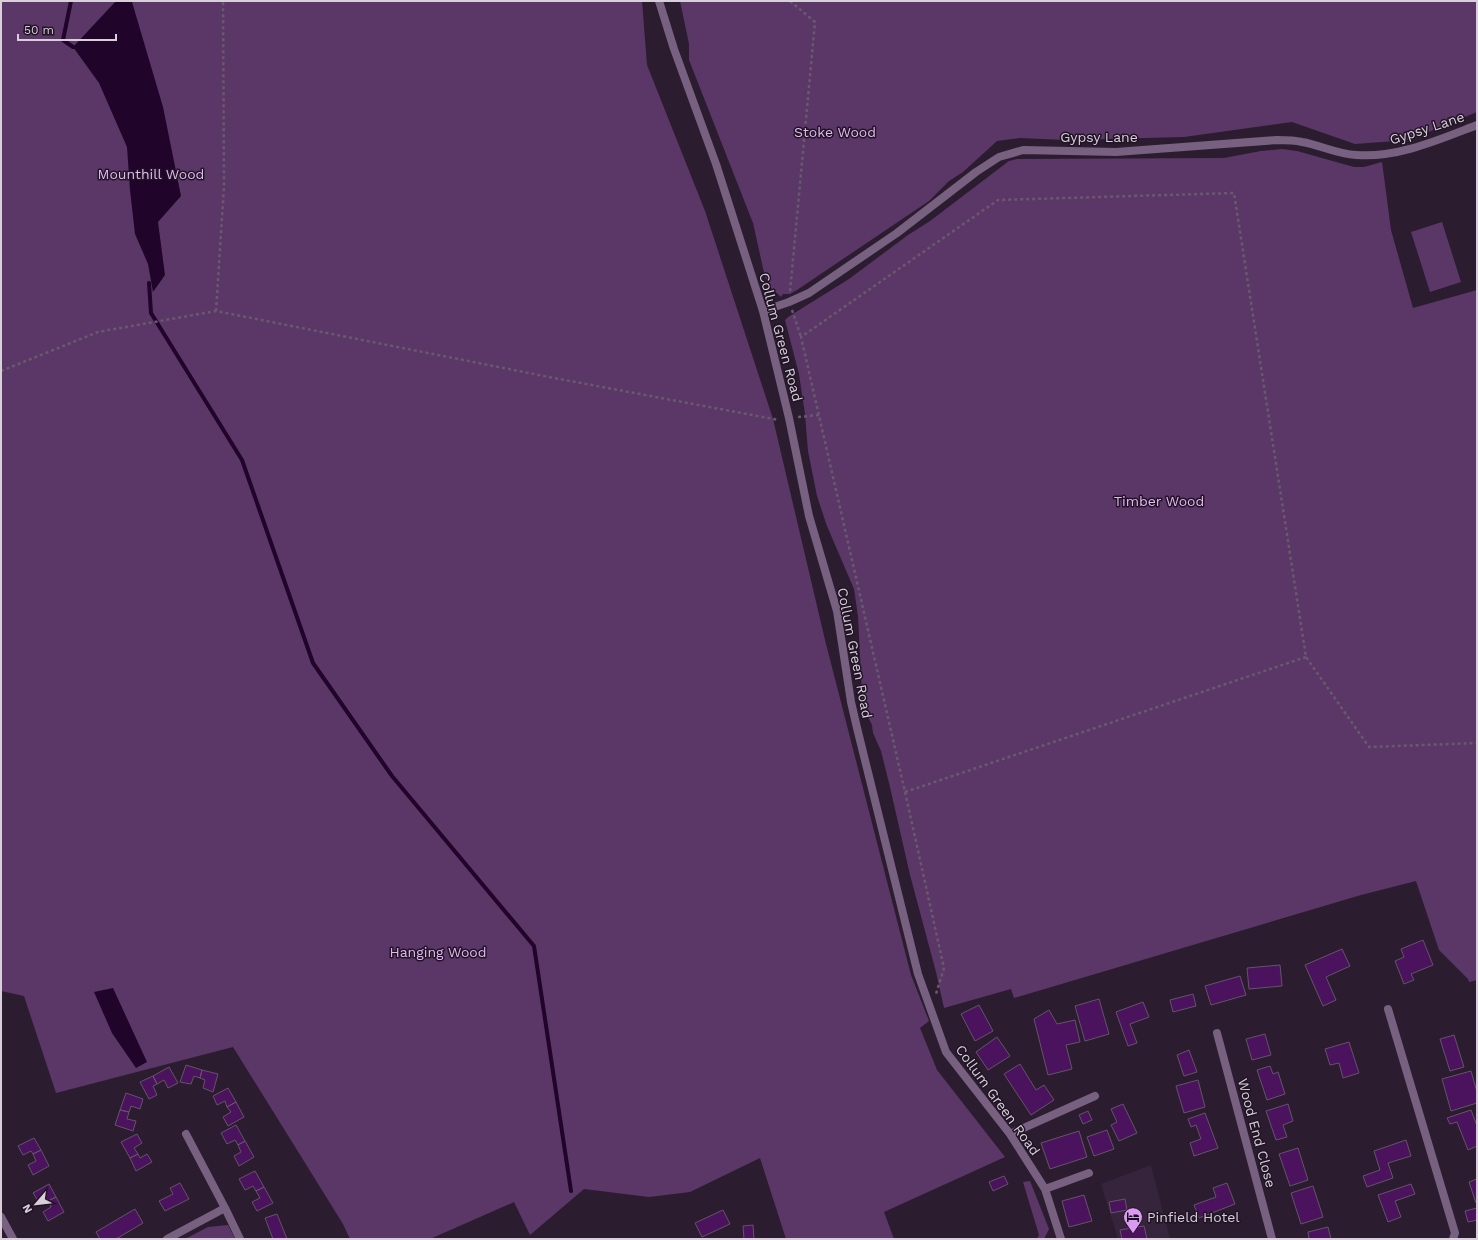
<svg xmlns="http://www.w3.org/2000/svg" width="1478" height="1240" font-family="'Work Sans',sans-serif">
<rect width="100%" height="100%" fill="#2b1d2f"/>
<!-- built -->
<path fill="#35243b" d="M1151 1165 1170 1239H1118L1101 1184Z"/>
<!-- green -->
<path fill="#5b3768" d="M1 1H642L647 65 705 211 773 419 825 640 911 975 929 1021 920 1028 937 1070 1005 1157 884 1212 894 1239H786L760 1158 690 1192 649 1197 584 1189 530 1235 514 1202 430 1239H350L343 1224 233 1047 56 1093 24 996 1 991Z
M680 1H1477V112L1409 140 1355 144 1292 122 1184 137 1066 140 1020 138 997 141 963 172 949 181 929 201 797 290 790 294H783L781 297 771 288 765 277 753 223 689 60V44Z
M1282 149 1297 151 1354 167H1364L1382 162 1391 230 1413 308 1477 290V980L1469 982 1468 979 1439 950 1416 881 1361 895 1014 998 1011 989 944 1008 936 972 910 875 890 787 881 751 873 733 872 725 861 702 862 694 858 616 854 589 827 526 817 496 808 451 805 414 799 374 785 320 788 317 849 279 908 235 930 221 1009 161 1017 159 1224 158 1261 151Z
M1442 222 1461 282 1430 292 1411 232Z
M1030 1181 1049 1229 1044 1239H1037L1039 1235 1023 1182Z
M228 1225 235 1239H185L208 1227Z"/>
<!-- water -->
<path fill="#20042a" d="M116 1 132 2 163 107 181 196 158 222 165 275 153 292 148 264 135 234 130 190 127 147 99 83 73 47Z
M113 988 147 1062 136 1068 112 1033 94 992Z"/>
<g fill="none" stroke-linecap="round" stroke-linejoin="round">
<!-- stream -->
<path stroke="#20042a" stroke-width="4" d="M71 1 63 40 73 47
M149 283 151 313 242 460 313 663 392 776 534 946 571 1191"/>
</g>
<!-- building -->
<path fill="#4b135d" stroke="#635468" d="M1423 940 1433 965 1411 974 1414 980 1404 984 1395 961 1404 957 1401 949Z
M1342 949 1350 966 1326 977 1336 1000 1323 1006 1305 965Z
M1280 965 1282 986 1249 989 1247 968Z
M1240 976 1246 995 1211 1005 1205 986Z
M1193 994 1196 1006 1173 1012 1170 1000Z
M1099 999 1109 1034 1085 1041 1075 1006Z
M1143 1002 1149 1017 1130 1024 1137 1043 1128 1046 1116 1012Z
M979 1005 993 1031 975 1041 961 1014Z
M1049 1010 1057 1024 1075 1020 1080 1042 1066 1045 1072 1069 1048 1075 1034 1019Z
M1265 1034 1271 1055 1252 1060 1246 1039Z
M1454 1035 1464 1067 1450 1071 1440 1039Z
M997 1037 1010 1056 988 1070 976 1052Z
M1349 1042 1359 1073 1343 1078 1339 1063 1330 1065 1325 1049Z
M1189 1050 1197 1072 1184 1076 1177 1055Z
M1020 1064 1036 1090 1044 1085 1054 1100 1031 1115 1004 1074Z
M186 1065 202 1070 200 1078 194 1076 191 1084 180 1082Z
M1270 1066 1273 1074 1278 1072 1285 1094 1267 1100 1257 1070Z
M169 1067 178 1083 168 1088 164 1080 157 1084 153 1076Z
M202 1070 218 1074 213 1092 203 1088 205 1080 200 1078Z
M1471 1071 1477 1092V1103L1451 1111 1442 1079Z
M153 1076 157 1084 153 1086 157 1095 149 1099 140 1082Z
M1198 1080 1205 1107 1184 1113 1176 1086Z
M228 1088 236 1102 227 1107 225 1101 217 1105 213 1096Z
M126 1093 143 1099 140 1109 131 1106 129 1112 120 1110Z
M236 1102 244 1117 228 1126 223 1117 231 1112 227 1107Z
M1123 1104 1137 1133 1119 1141 1111 1125 1117 1122 1111 1109Z
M1288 1104 1293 1121 1283 1125 1287 1137 1276 1140 1266 1111Z
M120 1110 129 1112 127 1119 136 1121 133 1131 115 1125Z
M1471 1110 1477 1126V1146L1468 1150 1457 1122 1450 1124 1447 1118Z
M1088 1111 1092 1120 1083 1124 1079 1115Z
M1205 1113 1218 1148 1194 1156 1190 1143 1201 1139 1196 1125 1191 1127 1188 1119Z
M236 1125 245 1141 238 1145 235 1140 227 1144 221 1133Z
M1107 1130 1114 1149 1094 1156 1087 1137Z
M1079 1131 1087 1157 1050 1169 1041 1143Z
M137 1134 142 1143 134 1148 138 1154 130 1158 121 1142Z
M34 1138 41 1150 33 1154 31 1151 23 1155 18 1146Z
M1406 1140 1411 1156 1388 1163 1393 1178 1367 1187 1363 1176 1380 1170 1374 1151Z
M245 1141 254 1157 239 1166 234 1156 241 1152 238 1145Z
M1298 1148 1308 1180 1290 1186 1279 1154Z
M41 1150 49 1166 33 1175 28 1165 36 1161 33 1154Z
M138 1154 140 1158 147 1154 152 1162 136 1171 130 1158Z
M255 1171 264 1187 256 1191 253 1186 245 1190 239 1179Z
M1004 1176 1008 1184 993 1191 989 1182Z
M1477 1179V1203H1476L1469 1182Z
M180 1183 189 1199 165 1211 159 1201 173 1194 170 1188Z
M1227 1183 1235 1204 1199 1218 1194 1205 1216 1197 1213 1188Z
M49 1184 56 1197 48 1201 45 1197 38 1201 33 1193Z
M1411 1184 1415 1194 1395 1201 1401 1217 1388 1222 1378 1195Z
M1313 1186 1323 1217 1301 1224 1291 1193Z
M264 1187 273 1203 257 1211 252 1202 260 1198 256 1191Z
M1084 1195 1092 1221 1069 1227 1062 1201Z
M56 1197 64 1212 48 1221 43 1212 51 1207 48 1201Z
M1125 1199 1127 1210 1111 1213 1109 1202Z
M1477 1208V1220L1468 1222 1465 1211Z
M135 1209 143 1223 116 1239H100L96 1232Z
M723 1210 730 1224 702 1237 695 1223Z
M277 1214 287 1239H273L265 1218Z
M753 1225 754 1239H744L743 1226Z
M1144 1226 1147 1239H1122L1120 1230Z
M1328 1227 1331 1239H1309L1308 1232Z"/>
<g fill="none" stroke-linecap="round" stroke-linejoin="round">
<!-- path -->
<path stroke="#675b6b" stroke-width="2.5" stroke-dasharray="3 3" stroke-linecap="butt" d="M790 1 815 22 790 292
M792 310 801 337
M216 311 224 187 223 1
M1 371 98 332 216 311 554 378 779 420
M798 417 819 415
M1306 657 905 792 801 337 998 200 1234 193 1306 657 1369 747 1477 743
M905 792 944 968 936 994"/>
<!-- minor -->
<path stroke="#786081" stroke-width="8" d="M659 1 674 49 716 164 763 311 789 418 809 516 837 611 851 702 857 728 918 974 946 1052 1010 1134 1045 1189 1061 1239
M763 311 789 302 809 293 897 233 976 172 999 157 1023 150 1116 152 1277 140C1285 140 1294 140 1302 142 1320 145 1337 154 1356 155 1398 158 1438 140 1477 125
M1388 1009 1455 1233 1453 1239
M1217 1033 1272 1239
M186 1134 225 1208 240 1239
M1010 1134 1095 1096
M1045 1189 1089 1173
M1 1217 13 1239
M167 1239 225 1208"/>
</g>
<!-- icons -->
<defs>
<g id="hotel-pin" transform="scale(1)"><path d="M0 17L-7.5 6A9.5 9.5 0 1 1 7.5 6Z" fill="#dc99f4" stroke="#211425"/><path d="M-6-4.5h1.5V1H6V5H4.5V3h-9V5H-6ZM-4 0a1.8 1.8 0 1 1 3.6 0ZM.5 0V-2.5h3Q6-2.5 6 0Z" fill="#111"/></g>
</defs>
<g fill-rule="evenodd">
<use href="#hotel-pin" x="1133" y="1217"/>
</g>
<g text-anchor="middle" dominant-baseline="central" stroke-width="3" stroke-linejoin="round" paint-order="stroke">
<!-- street labels -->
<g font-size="14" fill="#d8cfdb" stroke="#211425">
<text transform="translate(1427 128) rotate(-18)">Gypsy Lane</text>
<text x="1099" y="137">Gypsy Lane</text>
<text transform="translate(781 337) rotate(75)">Collum Green Road</text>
<text transform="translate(855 653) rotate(79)">Collum Green Road</text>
<text transform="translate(998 1100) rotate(54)">Collum Green Road</text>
<text transform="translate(1257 1133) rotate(75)">Wood End Close</text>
</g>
<!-- park labels -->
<g font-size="14" fill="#e4b8f4" stroke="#211425">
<text x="835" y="132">Stoke Wood</text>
<text x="151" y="174">Mounthill Wood</text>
<text x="1159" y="501">Timber Wood</text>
<text x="438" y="952">Hanging Wood</text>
</g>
<!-- poi labels -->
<g font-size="14" fill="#d8cfdb" stroke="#211425" text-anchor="start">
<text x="1147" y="1217">Pinfield Hotel</text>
</g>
</g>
<!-- border -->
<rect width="1478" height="1240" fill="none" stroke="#d8cfdb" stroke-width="4"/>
<!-- north arrow -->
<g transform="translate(36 1204) rotate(242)" stroke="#211425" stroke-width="3" paint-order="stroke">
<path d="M0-3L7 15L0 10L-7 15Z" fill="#d8cfdb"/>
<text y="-6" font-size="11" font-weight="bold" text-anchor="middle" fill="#d8cfdb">N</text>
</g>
<!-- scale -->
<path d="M18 34v6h98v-6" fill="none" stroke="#d8cfdb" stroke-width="2"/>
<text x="24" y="34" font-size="12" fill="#d8cfdb" stroke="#211425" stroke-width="3" paint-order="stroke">50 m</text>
</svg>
